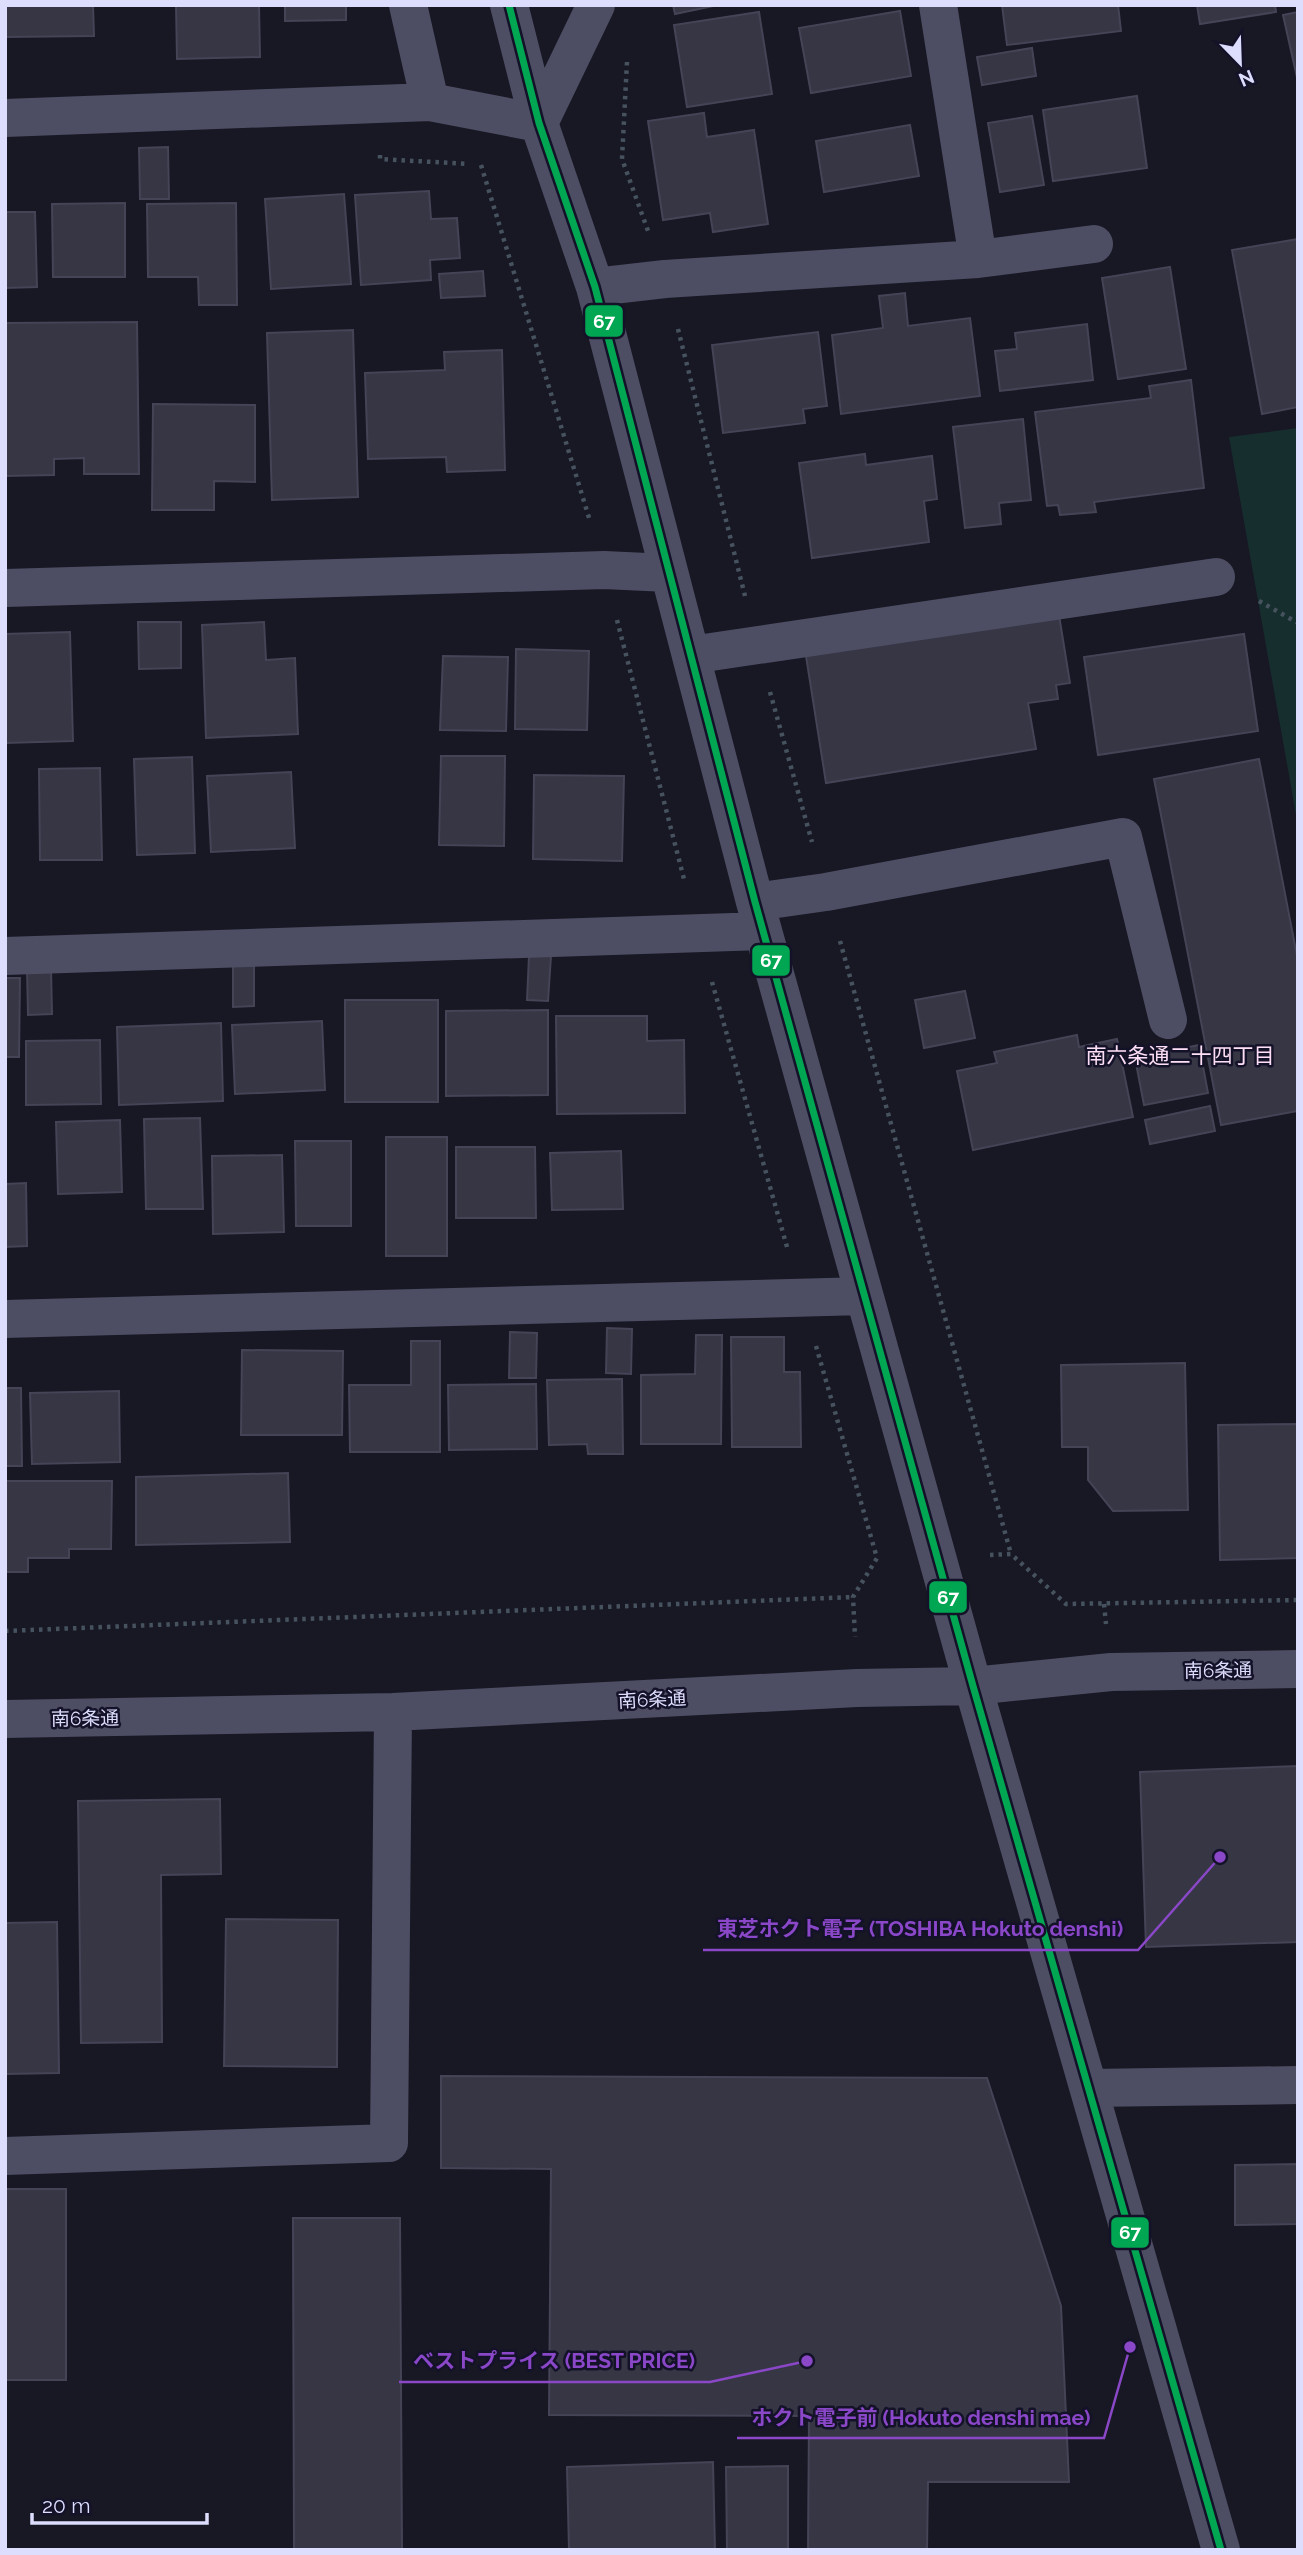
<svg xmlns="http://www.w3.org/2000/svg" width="1303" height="2555" font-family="Raleway,'Noto Sans JP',sans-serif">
<rect width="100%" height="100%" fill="#181724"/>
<!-- green -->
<path fill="#162f2e" d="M1298 428V826L1229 437Z"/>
<!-- building -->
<path fill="#363645" stroke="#454356" stroke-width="2" d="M5 5H93L94 36 5 37Z
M176 5H259L260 57 177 59Z
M285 5H346V20L285 21Z
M673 5H718L675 14Z
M1002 5H1118L1121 31 1007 45Z
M1197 5H1275L1276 12 1200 24Z
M900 11 911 76 811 93 799 28Z
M759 12 772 94 687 107 674 25Z
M1298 12V82L1283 15Z
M1032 48 1036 76 982 85 977 57Z
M1137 96 1147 168 1053 181 1043 110Z
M704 113 707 137 754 130 768 224 713 232 710 213 663 220 648 121Z
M1032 116 1044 185 1000 192 988 123Z
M910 125 919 176 824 192 816 141Z
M168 147 169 199H140L139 148Z
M429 191 431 219 457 218 460 258 430 260 431 280 361 285 355 195Z
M344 194 351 284 271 289 265 199Z
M125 203V277H53L52 204Z
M236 203 237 305H199L198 277H148L147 204Z
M5 212H35L37 287 5 288Z
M1298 239V407L1262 414 1232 250Z
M1170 267 1186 369 1118 379 1102 278Z
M483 271 485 296 441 298 439 274Z
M905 293 908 326 970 318 980 396 841 414 832 335 883 328 879 296Z
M137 322 139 474H84V458L54 459V475L5 476V323Z
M1087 324 1093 380 1000 391 995 351 1017 349 1015 333Z
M353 330 358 497 272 500 267 333Z
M818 332 827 406 803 409 805 423 723 433 712 345Z
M502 350 505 470 447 472 446 457 368 459 365 373 445 370 444 352Z
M1191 380 1204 488 1094 502 1096 512 1060 515 1058 505 1047 506 1035 412 1151 398 1149 386Z
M153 404 255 405V482L214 481V510H152Z
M1023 419 1031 500 999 503 1001 524 965 528 953 427Z
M865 454 866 465 932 456 937 499 924 501 929 542 812 558 799 463Z
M1059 615 1070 683 1056 685 1058 699 1028 703 1036 749 826 783 806 656Z
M138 622H181V668L139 669Z
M264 622 266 660 295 658 298 734 206 738 202 625Z
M70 632 73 741 5 743V634Z
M1244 634 1258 731 1098 755 1084 657Z
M516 649 589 651 587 730 515 729Z
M443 656 508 657 506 731 440 730Z
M441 756H505L504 846 439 845Z
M192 757 195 853 137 855 134 759Z
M1259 759 1298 961V1111L1221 1125 1154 779Z
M100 768 102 860H40L39 769Z
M291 772 295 848 211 852 207 776Z
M534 775 624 776 622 861 533 859Z
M529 956H551L548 1001 527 1000Z
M233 962H254V1006L233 1007Z
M27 968H51L52 1014 28 1015Z
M5 978H20L19 1057H5Z
M965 991 975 1038 924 1048 915 1000Z
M345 1000H438V1102H345Z
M548 1010V1095L446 1096V1011Z
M556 1016H647V1041L684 1040 685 1113 557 1114Z
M322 1021 325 1090 235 1094 232 1025Z
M221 1023 223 1101 119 1105 117 1027Z
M1077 1035 1079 1047 1117 1039 1133 1117 973 1150 957 1071 997 1063 994 1052Z
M100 1040 101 1104 26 1105V1041Z
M1199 1045 1208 1093 1144 1105 1135 1058Z
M1210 1106 1215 1131 1150 1144 1145 1120Z
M200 1118 203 1209H146L144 1119Z
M120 1120 122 1192 58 1194 56 1122Z
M386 1137H447V1256H386Z
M295 1141H351V1226H296Z
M456 1147H535L536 1218H456Z
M621 1151 623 1209 552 1210 550 1153Z
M282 1155 284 1232 213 1234 212 1156Z
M26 1183 27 1246 5 1247V1184Z
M607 1328 632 1329 631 1374 606 1373Z
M510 1332 537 1333 536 1378H509Z
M696 1335H722L721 1444H641V1375L695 1374Z
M731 1337H784V1372H800L801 1447H732Z
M411 1341H440V1452H350L349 1385H411Z
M242 1350 343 1351 342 1435H241Z
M1185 1363 1188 1510 1113 1511 1088 1480V1447H1062L1061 1365Z
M622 1379 623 1454H588L587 1444 549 1445 547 1380Z
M536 1384 537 1449 449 1450 448 1385Z
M5 1388H21L22 1466H5Z
M119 1391 120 1462 32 1464 30 1393Z
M1298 1424V1558L1220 1560 1218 1425Z
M288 1473 290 1542 136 1545V1477Z
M5 1481H112L111 1549H69V1558H28V1572H5Z
M1298 1766V1942L1146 1947 1140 1772Z
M220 1799 221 1874 161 1875 162 2042 81 2043 78 1801Z
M226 1919 338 1920 337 2067 224 2066Z
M57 1922 59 2073 5 2074V1923Z
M441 2076 987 2078 1061 2306 1069 2482H928L927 2550H808L809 2416 549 2415 551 2169 441 2168Z
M1298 2164V2224L1235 2225V2165Z
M5 2189H66V2380H5Z
M293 2218H400L402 2550H294Z
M713 2462 715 2550H569L567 2467Z
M788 2466V2550H727L726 2467Z"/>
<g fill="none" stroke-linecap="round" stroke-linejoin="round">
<!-- path -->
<path stroke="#46535f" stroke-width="4.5" stroke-dasharray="3.5 5" stroke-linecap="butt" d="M627 62 622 159 648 231
M380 155V159L469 164
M481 165 590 521
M678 329 745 596
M1259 601 1298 623
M617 620 685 883
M770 692 812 842
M840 941 1011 1554
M712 982 787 1247
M816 1346 877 1558 853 1597 855 1637
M990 1555 1011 1554 1066 1604 1298 1600
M1104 1604 1106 1624
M5 1631 853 1597"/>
<!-- minor -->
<path stroke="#4d4e64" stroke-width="38" d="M408 5 430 102
M509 5 539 123 595 287 755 902 973 1686 1221 2550
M938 5 978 259
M5 118 430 102 539 123
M539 123 596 5
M595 287 665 279 978 259 1094 244
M5 588 604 570 668 573
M691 655 1216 577
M755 902 826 892 1123 837 1168 1020
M5 956 763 931
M5 1319 864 1296
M5 1719 393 1712 857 1688 973 1686 1111 1672 1298 1669
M1090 2088 1298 2085
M5 2156 389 2143 393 1712"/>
<!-- bus-1 casing -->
<g stroke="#141229" stroke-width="12">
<path id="bus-1" d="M509 5 539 123 595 287 755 902 973 1686 1221 2550"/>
</g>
<!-- bus-1 -->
<use href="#bus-1" stroke="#00a651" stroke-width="7"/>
</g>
<g text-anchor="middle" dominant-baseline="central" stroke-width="5" stroke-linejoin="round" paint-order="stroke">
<!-- street labels -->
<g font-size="19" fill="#ddddfd" stroke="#141229">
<text transform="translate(1218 1670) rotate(-1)">南6条通</text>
<text transform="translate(652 1699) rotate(-3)">南6条通</text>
<text transform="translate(85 1718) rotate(-1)">南6条通</text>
</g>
<!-- neighbourhood labels -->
<g font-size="21" fill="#fddff5" stroke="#141229">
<text x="1180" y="1055">南六条通二十四丁目</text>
</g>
</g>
<!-- callouts -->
<path fill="none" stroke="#8a47c8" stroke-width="2.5" d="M1220 1857L1138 1950H703M807 2361L710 2382H399M1130 2347L1104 2438H737"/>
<g fill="#8a47c8" stroke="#141229" stroke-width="2.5">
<circle cx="1220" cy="1857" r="7"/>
<circle cx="807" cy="2361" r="7"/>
<circle cx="1130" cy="2347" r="7"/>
</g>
<g font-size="21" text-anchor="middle" font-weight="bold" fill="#8a47c8" stroke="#141229" stroke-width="5" stroke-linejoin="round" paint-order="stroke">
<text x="920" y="1936">東芝ホクト電子 (TOSHIBA Hokuto denshi)</text>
<text x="554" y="2368">ベストプライス (BEST PRICE)</text>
<text x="921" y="2425">ホクト電子前 (Hokuto denshi mae)</text>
</g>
<g stroke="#141229" stroke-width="2.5">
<rect x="584" y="304" width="40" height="34" rx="7" fill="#00a651"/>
<rect x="751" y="944" width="40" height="33" rx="7" fill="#00a651"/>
<rect x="928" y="1580" width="40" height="34" rx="7" fill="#00a651"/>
<rect x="1110" y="2216" width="40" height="33" rx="7" fill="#00a651"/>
</g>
<g font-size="19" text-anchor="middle" font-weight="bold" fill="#fff">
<text x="604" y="328">67</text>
<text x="771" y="967">67</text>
<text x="948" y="1604">67</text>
<text x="1130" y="2239">67</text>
</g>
<!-- border -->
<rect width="1303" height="2555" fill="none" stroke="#ddddfd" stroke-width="14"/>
<!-- north arrow -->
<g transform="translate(1240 63) rotate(157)" stroke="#141229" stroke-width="5" paint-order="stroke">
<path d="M0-5L12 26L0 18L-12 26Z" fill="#ddddfd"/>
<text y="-10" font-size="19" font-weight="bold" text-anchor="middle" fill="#ddddfd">N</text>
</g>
<!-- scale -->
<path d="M32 2513v10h175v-10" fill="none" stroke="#ddddfd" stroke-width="3.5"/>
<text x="42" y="2513" font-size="21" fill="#ddddfd" stroke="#141229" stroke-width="5" paint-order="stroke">20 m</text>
</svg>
